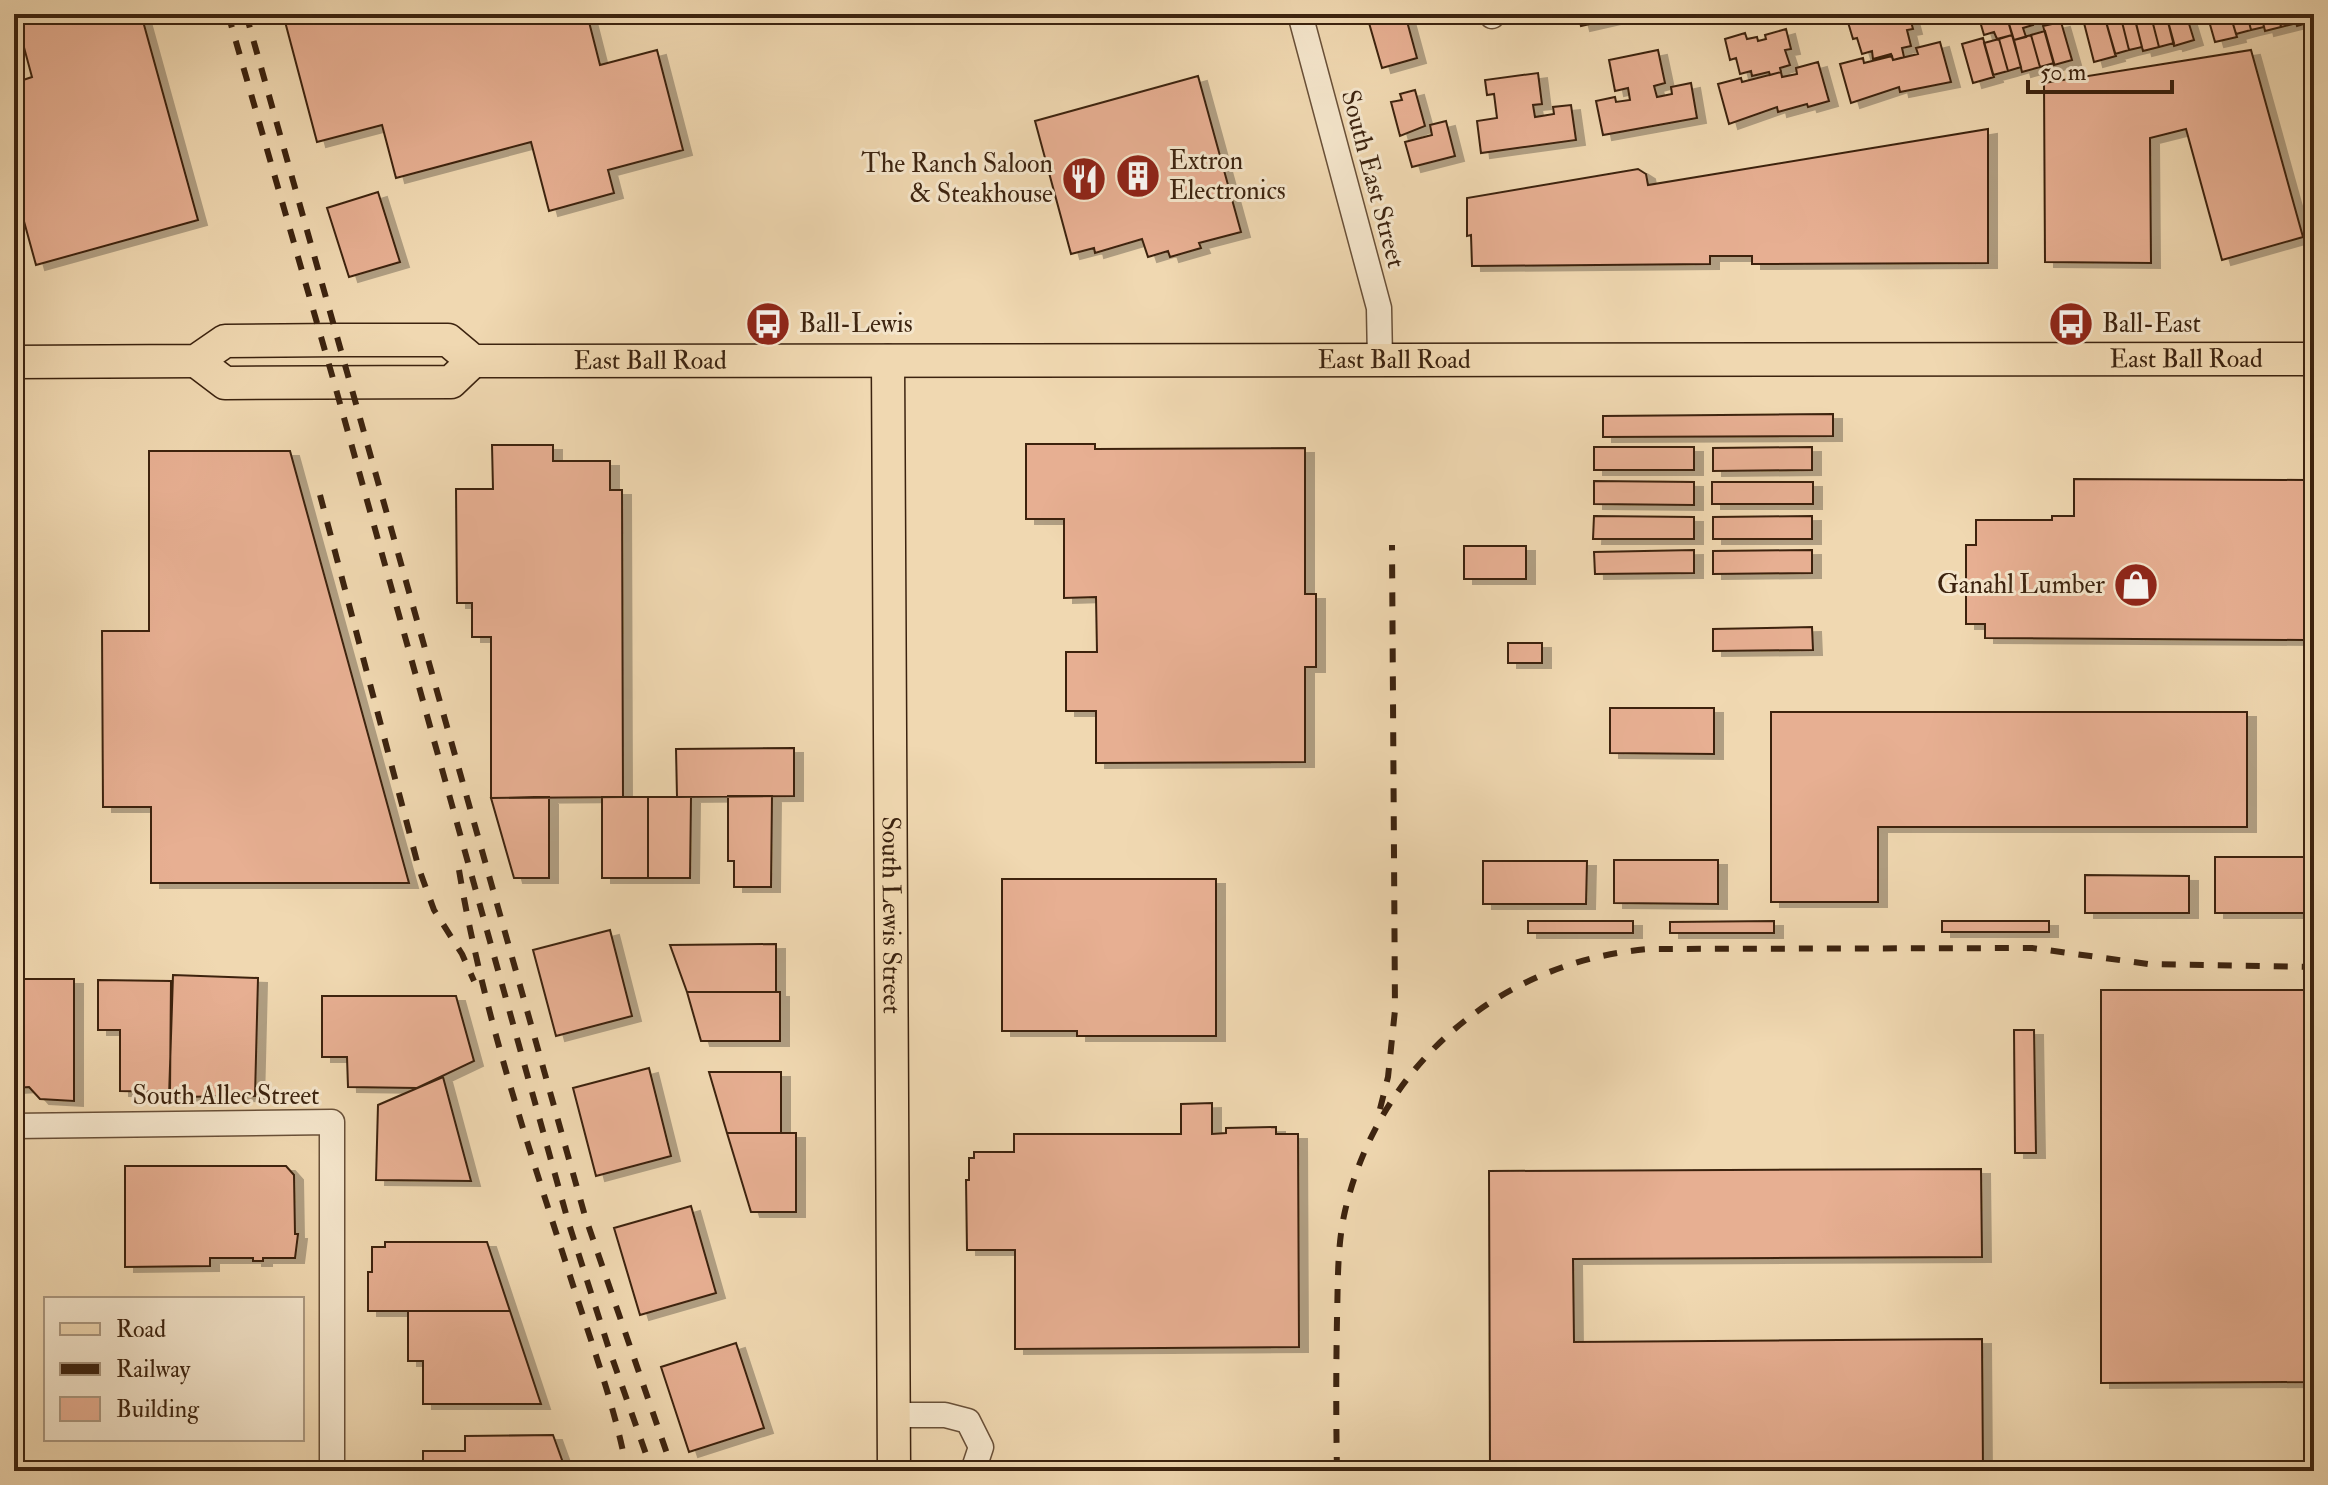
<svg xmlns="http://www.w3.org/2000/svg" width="2328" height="1485" font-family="'IM FELL Double Pica',serif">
<defs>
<filter id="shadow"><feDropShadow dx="9" dy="5" stdDeviation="0" flood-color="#0004"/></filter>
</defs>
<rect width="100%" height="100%" fill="#f0d8b1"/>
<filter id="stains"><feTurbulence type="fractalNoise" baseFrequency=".0025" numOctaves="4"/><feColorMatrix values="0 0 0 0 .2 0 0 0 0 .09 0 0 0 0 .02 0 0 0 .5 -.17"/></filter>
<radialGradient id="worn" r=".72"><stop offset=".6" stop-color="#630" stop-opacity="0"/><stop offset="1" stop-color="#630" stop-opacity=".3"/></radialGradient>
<!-- building -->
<path fill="#e7af92" stroke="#3c230f" stroke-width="2" filter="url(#shadow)" d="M15 14H141L198 220 36 265 14 185V83L32 77Z
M283 14H587L600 65 657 50 683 150 608 170 614 193 549 211 531 142 396 178 382 125 317 142Z
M1374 14H1405L1417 58 1382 68 1367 16Z
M1578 14H1611L1612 19 1581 26Z
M1909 14 1913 29 1907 30 1911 46 1902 48 1904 57 1893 60 1891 54 1873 59 1872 51 1862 54 1857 38 1853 39 1847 19 1864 14Z
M1973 14H2006L2012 35 1997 39 1994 32 1984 35 1979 18 1975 19Z
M2006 14H2030L2033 25 2023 28 2026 37 2014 40Z
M2133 14H2146L2147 17 2135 20Z
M2166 14 2174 43 2159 47 2151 16Z
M2166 14H2186L2194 40 2174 46Z
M2207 14H2230L2237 37 2215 42Z
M2230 14H2247L2251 30 2236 34Z
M2247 14H2261L2264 27 2251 30Z
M2261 14H2278L2281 27 2265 31Z
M2278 14H2294L2297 23 2281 27Z
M2294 14H2314V21L2297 26Z
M2134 15 2142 47 2129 50 2121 18Z
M2151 16 2159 47 2143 51 2135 20Z
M2105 18 2116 56 2094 62 2084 23Z
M2121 18 2129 50 2115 54 2106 22Z
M2061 22 2072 60 2054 65 2043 26Z
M1786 29 1791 49 1785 50 1790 65 1780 68 1781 72 1770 75 1769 72 1752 76 1751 71 1740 74 1736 58 1730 60 1725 39 1745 33 1747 39 1757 37 1758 41 1766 39 1765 35Z
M2045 31 2054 63 2040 67 2031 35Z
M2012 35 2021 67 2008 71 1999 39Z
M2031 35 2040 67 2022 72 2014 40Z
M1983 38 1994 77 1973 83 1962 44Z
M1999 39 2008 71 1993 75 1984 43Z
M1940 42 1951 82 1900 92 1899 87 1851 103 1840 64 1863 58 1864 63 1892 56 1893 60 1918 54 1916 48Z
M1658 50 1665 83 1654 86 1657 97 1672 94 1671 87 1691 83 1697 118 1603 135 1596 101 1615 97 1616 102 1630 100 1628 88 1615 91 1609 60Z
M2251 50 2303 237 2222 260 2186 129 2150 138 2151 263 2045 262 2044 83Z
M1818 62 1829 101 1808 107 1807 104 1778 112 1777 107 1729 124 1718 84 1741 78 1742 82 1781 72 1782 77 1797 74 1796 68Z
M1538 73 1542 104 1533 105 1535 117 1554 114 1553 107 1571 105 1576 140 1481 153 1477 121 1497 118 1494 94 1487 95 1485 80Z
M1198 76 1241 232 1199 243 1201 248 1170 257 1168 251 1148 257 1142 239 1095 253 1094 248 1071 254 1035 121Z
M1415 90 1425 126 1400 136 1391 102 1402 100 1400 94Z
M1446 121 1455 156 1412 167 1405 142 1432 135 1430 125Z
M1988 129V263L1752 264V256H1710V264L1472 266 1471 235 1467 236V198L1638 169 1646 174 1648 185Z
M378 192 400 262 349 277 327 208Z
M1833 414V436L1603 437V416Z
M1026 444H1095V449L1305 448V594H1316V667H1305V762L1096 763V711H1066V652H1097L1096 597 1064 598V519H1026Z
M492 445H553V461H610V490H622L623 797 491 798V637H472V603H457L456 489H493Z
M1594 447H1694V470H1594Z
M1812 447V470L1713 471V448Z
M149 451H290L409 883H151V807H103L102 631H149Z
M2074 479 2306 480 2305 640 1985 638V624H1966V545H1976V520H2052V516H2074Z
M1594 481 1694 482V505L1594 504Z
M1712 482H1813V504H1712Z
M1594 516 1694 517V539H1593Z
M1812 516V539H1713V517Z
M1464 546H1526V579H1464Z
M1694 550V573L1595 574 1594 552Z
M1812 550V573L1713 574V551Z
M1812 627 1813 650 1713 651V629Z
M1508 643H1542V663H1508Z
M1610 708H1714V754L1610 753Z
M1771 712H2247V827H1878V902H1771Z
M794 748V796L677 797 676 749Z
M728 796H772L771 887H734V861H728Z
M549 797V878H514L491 798Z
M602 797H648V878H602Z
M648 797H691L690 878H648Z
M2215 857H2314V913H2215Z
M1614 860H1718V904L1614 903Z
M1483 861H1587L1586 904H1483Z
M2085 875 2189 876V913H2085Z
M1002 879H1216V1036H1077V1031H1002Z
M1528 921H1633V933H1528Z
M1774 921V933H1670V922Z
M1942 921H2049V932H1942Z
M610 930 632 1016 556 1036 533 950Z
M776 944V992H687L670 945Z
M173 975 258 978 255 1096 169 1097Z
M14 979H74V1101L40 1099 29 1087 14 1088Z
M98 980 171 981 170 1092 120 1091V1030H98Z
M2101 990H2314V1382L2101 1383Z
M687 992H780V1041H701Z
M322 996H456L474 1061 417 1088 348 1087 347 1057H322Z
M2014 1030H2034L2036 1153H2015Z
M649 1068 671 1156 596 1176 573 1088Z
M709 1072H781V1133H727Z
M443 1077 471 1181 376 1180 378 1105Z
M1212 1103V1134L1226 1133V1128L1276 1127V1134H1298L1299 1347 1015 1349V1250H967L966 1180H969V1158H974V1152H1014V1134H1181V1104Z
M727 1133H796V1212H751Z
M125 1166H286L294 1175 295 1234H298L295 1258H263V1261H253V1258H210V1266L125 1267Z
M1981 1169 1982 1257 1573 1259 1574 1342 1982 1339 1983 1471H1490L1489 1171Z
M691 1206 716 1293 640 1315 614 1228Z
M385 1242H487L510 1311H368V1272H372V1247H385Z
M408 1311H510L541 1404H423V1361H408Z
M736 1343 764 1428 689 1452 661 1367Z
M553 1435 566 1471H423V1451H465V1436Z
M775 1463 778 1471H757Z
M1211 1463V1471H1109V1464Z"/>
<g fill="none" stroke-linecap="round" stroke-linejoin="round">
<!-- minor casing -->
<g stroke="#695038" stroke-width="27">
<path id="minor" d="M1300 14 1379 308 1380 360
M1491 14 1492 16
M14 1126 332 1122V1471
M894 1415H945L968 1421 981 1447 973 1471"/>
</g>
<!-- major casing -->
<g stroke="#3c230f" stroke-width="35">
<g id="major">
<path d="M196 361 225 383 451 382 473 361"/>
<path id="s1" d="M888 361 894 1471"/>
<path id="s2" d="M14 362 196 361 225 341 340 340H448L473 361 2314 359"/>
</g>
</g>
<!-- minor -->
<use href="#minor" stroke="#f5e6cc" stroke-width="24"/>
<!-- major -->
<use href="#major" stroke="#f0d8b1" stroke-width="32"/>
<!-- rail -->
<path stroke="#3c230f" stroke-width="6" stroke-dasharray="14 14" stroke-linecap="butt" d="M228 14 334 382 568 1221 609 1349 652 1471
M246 14 585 1216 673 1471
M320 495 419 869 434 910 462 954 474 981
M459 870C482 1009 528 1145 571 1279 591 1342 615 1406 627 1471
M1380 1109 1388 1077 1395 1010 1392 545
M1337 1471C1336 1420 1336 1370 1337 1319 1338 1283 1337 1246 1345 1211 1379 1065 1500 961 1649 949L2032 948 2148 964 2314 967"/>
</g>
<!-- icons -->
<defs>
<g id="building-disc" transform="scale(2.3)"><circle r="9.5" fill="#8f2418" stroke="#f5e6cc"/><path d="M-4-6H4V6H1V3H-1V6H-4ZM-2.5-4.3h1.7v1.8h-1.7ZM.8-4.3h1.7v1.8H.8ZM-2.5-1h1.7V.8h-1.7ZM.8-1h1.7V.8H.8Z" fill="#fff"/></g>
<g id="restaurant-disc" transform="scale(2.3)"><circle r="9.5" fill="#8f2418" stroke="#f5e6cc"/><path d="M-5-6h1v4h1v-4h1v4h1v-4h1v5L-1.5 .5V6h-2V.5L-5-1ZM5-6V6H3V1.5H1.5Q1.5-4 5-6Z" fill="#fff"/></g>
<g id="bus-disc" transform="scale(2.3)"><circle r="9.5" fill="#8f2418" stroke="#f5e6cc"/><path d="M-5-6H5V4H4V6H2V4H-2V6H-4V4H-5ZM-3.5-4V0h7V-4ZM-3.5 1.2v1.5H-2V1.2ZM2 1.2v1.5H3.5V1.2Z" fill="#fff"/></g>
<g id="shop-disc" transform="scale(2.3)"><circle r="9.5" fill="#8f2418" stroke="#f5e6cc"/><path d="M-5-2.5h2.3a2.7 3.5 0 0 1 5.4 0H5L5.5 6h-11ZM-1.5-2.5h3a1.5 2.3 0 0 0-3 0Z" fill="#fff"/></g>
</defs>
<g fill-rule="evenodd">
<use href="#building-disc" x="1138" y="176"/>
<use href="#restaurant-disc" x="1084" y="179"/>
<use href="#bus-disc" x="768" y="324"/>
<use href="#bus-disc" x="2071" y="324"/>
<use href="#shop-disc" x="2136" y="585"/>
</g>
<g text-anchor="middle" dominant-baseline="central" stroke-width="6" stroke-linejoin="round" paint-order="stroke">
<!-- poi labels -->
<g font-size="26" fill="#3c230f" stroke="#f5e6cc" text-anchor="start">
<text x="1169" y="161">Extron<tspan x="1169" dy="30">Electronics</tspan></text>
<text x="1053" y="164" text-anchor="end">The Ranch Saloon<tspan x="1053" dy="30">&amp; Steakhouse</tspan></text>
<text x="799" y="324">Ball-Lewis</text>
<text x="2102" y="324">Ball-East</text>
<text x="2105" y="585" text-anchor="end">Ganahl Lumber</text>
</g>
<!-- street labels -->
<g font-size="26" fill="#3c230f" stroke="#f5e6cc">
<text transform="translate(1373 179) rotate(75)">South East Street</text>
<text stroke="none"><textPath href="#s2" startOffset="2186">East Ball Road</textPath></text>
<text stroke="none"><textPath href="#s2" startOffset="1394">East Ball Road</textPath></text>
<text stroke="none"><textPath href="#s2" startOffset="650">East Ball Road</textPath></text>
<text stroke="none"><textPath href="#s1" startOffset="554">South Lewis Street</textPath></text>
<text x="226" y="1096">South Allec Street</text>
</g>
</g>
<!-- margin -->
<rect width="2328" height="1485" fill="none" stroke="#f0d8b1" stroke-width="48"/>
<rect x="16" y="16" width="2296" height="1453" fill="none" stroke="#3c230f" stroke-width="4"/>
<rect x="24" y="24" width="2280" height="1437" fill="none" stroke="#3c230f" stroke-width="2"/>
<!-- legend -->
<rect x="44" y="1297" width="260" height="144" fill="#f5e6cc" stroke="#ab9880" stroke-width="2"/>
<rect x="60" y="1323" width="40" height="12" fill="#f0d8b1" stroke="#ab9880" stroke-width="2"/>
<text x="116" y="1337" font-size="24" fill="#3c230f">Road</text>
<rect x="60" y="1363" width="40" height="12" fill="#3c230f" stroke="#ab9880" stroke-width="2"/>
<text x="116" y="1377" font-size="24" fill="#3c230f">Railway</text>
<rect x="60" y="1397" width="40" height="24" fill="#e7af92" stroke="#ab9880" stroke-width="2"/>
<text x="116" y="1417" font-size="24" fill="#3c230f">Building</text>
<!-- scale -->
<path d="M2028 80v12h144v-12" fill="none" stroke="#3c230f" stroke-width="4"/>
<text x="2040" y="80" font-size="24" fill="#3c230f" stroke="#f5e6cc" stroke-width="6" paint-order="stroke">50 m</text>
<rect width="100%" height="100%" filter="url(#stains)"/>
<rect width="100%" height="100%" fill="url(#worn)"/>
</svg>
